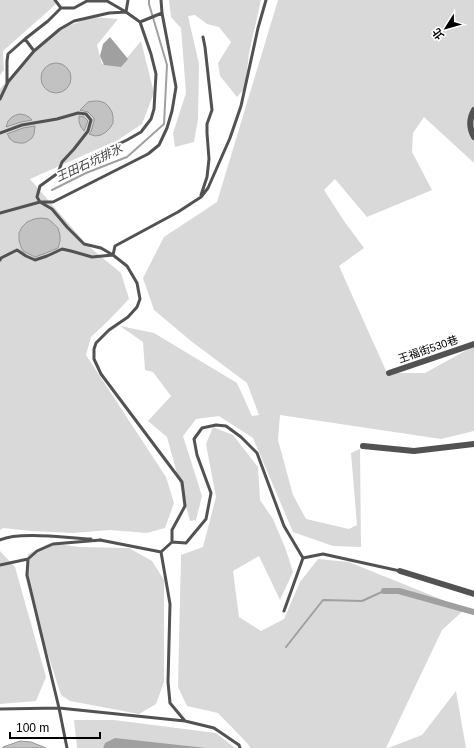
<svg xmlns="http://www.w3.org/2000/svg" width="474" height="748" font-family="Arial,'Noto Sans TC',sans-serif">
<rect width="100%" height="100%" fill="#fff"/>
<!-- green -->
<path fill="#d9d9d9" d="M0 0H53L56 4 3 51 4 70 0 75Z
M169 0H261L249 53 245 88 237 97 220 76 218 63 231 42 219 27 207 24 195 15 188 16 199 64 198 119 194 142 175 147 173 133 186 93 181 28 171 17Z
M278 0H474V163L424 117 413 133 412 152 432 190 367 217 335 179 324 190 344 221 364 248 339 266 387 373H425L474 346V431L441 439 280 415 278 440 293 495 306 519 349 529 357 525 351 453 360 449 361 547 333 546 293 532 253 438 219 416 196 419 183 436 202 496 196 520 190 521 167 437 148 421 171 396 153 372 145 370 143 342 120 326 154 333 237 383 252 416 259 415 247 383 191 341 154 310 143 278 164 237 217 202Z
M92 17 118 19 97 45 102 64H122L141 41 154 93 142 124 118 140 30 179 87 245 121 273 129 299 107 322 91 337 86 355 166 477 174 503 165 528 147 533 110 530 73 533 31 531 3 528 0 530V89L28 56 63 28Z
M213 427 233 435 258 467 260 500 273 519 286 550 293 572 280 600 259 556 233 571 239 617 261 631 284 619 300 582 318 559 349 562 465 609 442 630 386 748H250L248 744 218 713 187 706 178 687 181 555 203 547 216 497 206 444Z
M50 543 79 547 129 548 152 561 164 580V682L156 704 139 714 70 701 61 695 42 636 25 576 28 554Z
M0 551 15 567 46 677 36 701 0 704Z
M456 691 466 748H388L422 735Z
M74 720H114L216 733 235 748H206L105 743 103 748H77Z"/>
<!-- water -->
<path fill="#a0a0a0" d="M110 37 128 59 121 67 104 65 100 56 103 44Z
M115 738 206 748H103L105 743Z"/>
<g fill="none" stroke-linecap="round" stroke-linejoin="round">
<!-- stream -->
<path stroke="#a0a0a0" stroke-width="2" d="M52 190 86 173 127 157 164 124 167 65 149 4V0
M286 647 323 600 362 601 384 591"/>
<!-- canal -->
<path stroke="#a0a0a0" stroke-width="6" d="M384 591H399L474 612"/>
</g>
<!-- building -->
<path fill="#c2c2c2" stroke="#969696" d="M41 78a15 15 0 1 1 30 0a15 15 0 1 1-30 0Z
M94 101H99L105 103 109 107 112 112 113 117V123L110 128 106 132 101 135 95 136 89 134 91 132 94 121V118L88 112 80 110 88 102Z
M20 114 25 115 29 117 32 120 21 122 6 127 8 121 12 117 16 115Z
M79 116 84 117 88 121 84 131 81 127 79 122Z
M35 126 34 134 32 138 28 141 24 143H19L14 142 10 139 8 135 7 134 23 128Z
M41 218 48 219 53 223 58 228 60 235V241L58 248 46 253 35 257 23 251 21 247 19 240V233L22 227 27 222 34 219Z
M20 741 31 742 46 748H3V747Z"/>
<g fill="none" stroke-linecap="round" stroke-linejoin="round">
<!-- lane -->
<path stroke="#525252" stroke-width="3" d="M55 0 61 8
M140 22 162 13
M34 51 25 39 48 21 61 8H74L87 1H107L126 12 128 0
M7 83V61L8 54 25 39
M0 99 8 82 34 51 60 29 74 21 109 13 126 12 140 22 151 54 156 74 154 109 151 119 141 132 127 140 58 173 40 186 37 197 40 202 52 209 67 227 84 244 101 248 113 255 127 266 137 283 140 299 137 307 128 317 109 330 96 343 94 349V359L101 374 182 482 185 506 172 530V542
M0 133 22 125 57 119 78 113 86 114 91 120 88 131 74 149 62 162 58 173
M201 195 207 177 209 159 207 133V124L212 110 205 47 203 37
M0 213 40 202H53L148 154 159 145 167 128 172 111 176 87 162 13 161 0
M0 260 1 258 17 250 26 256 35 260 47 256 62 249 71 251 92 257 113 255 115 246 178 212 201 197 208 188 230 138 241 106 258 28 266 0
M0 540C19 531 68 538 91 539
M100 540 161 552
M0 565 28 559
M284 611 303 558
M0 709 59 708 185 721
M67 748 59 708 27 575 28 559 37 551 53 544 101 540
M240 748 239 745 214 728 185 721 170 703 168 682 170 604 161 552 172 542 186 543 206 519 211 493 197 455 194 439 202 428 216 425 226 426 241 437 257 453 284 526 303 558 323 554 400 571"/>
<!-- street -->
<path stroke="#525252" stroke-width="6" d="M474 110C469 119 469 128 474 137
M389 373 474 344
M363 446 414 451 474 444
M400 571 474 594"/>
</g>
<g text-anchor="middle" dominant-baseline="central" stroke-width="3.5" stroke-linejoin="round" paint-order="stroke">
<!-- street labels -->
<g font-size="11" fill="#000" stroke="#fff">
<text transform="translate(428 349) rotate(-19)">王福街530巷</text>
</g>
<!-- water labels -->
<g font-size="12" font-style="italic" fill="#414141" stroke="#fff">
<text transform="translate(89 163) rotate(-25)">王田石坑排水</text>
</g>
</g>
<!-- north arrow -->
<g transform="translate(446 28) rotate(233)" stroke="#ffffff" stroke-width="3" paint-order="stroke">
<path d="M0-3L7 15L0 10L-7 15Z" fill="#000000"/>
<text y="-6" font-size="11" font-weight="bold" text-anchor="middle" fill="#000000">北</text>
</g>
<!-- scale -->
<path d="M10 732v6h90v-6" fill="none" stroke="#000000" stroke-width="2"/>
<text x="16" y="732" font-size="12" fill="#000000" stroke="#ffffff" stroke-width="3" paint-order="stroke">100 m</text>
</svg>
